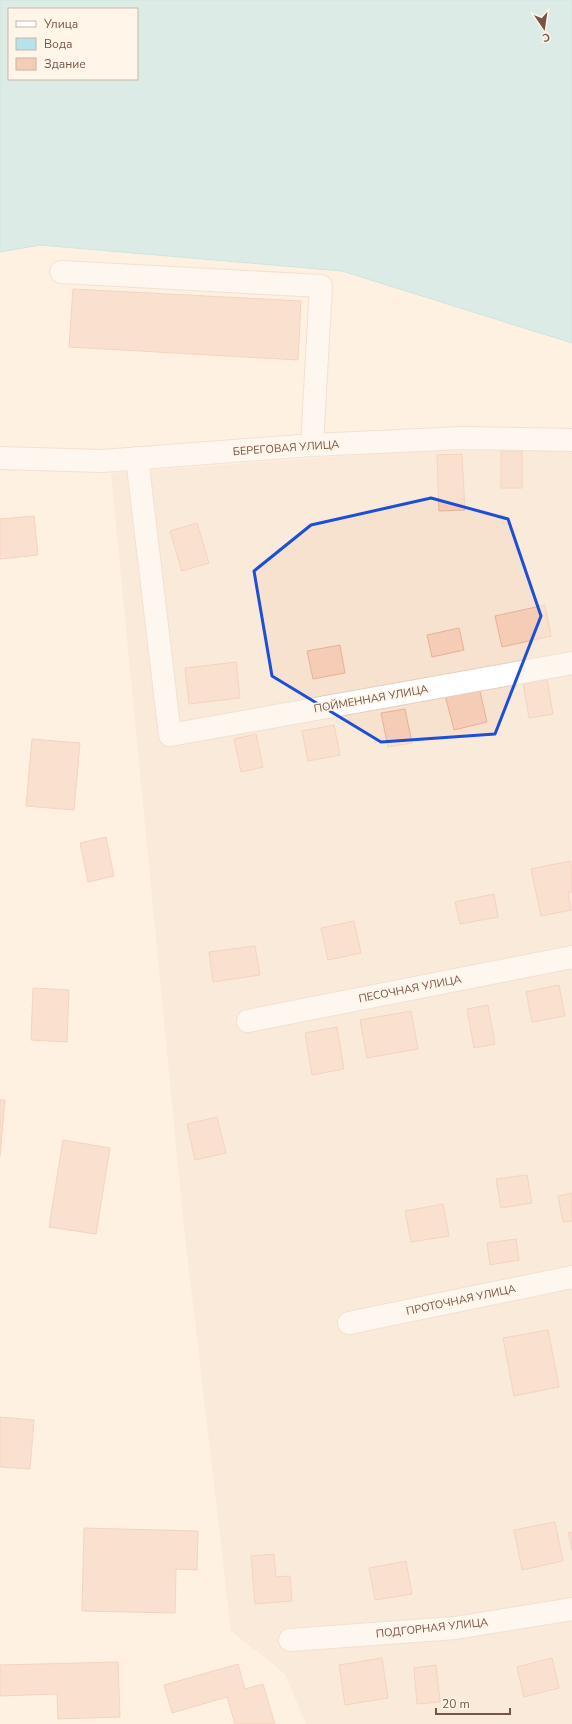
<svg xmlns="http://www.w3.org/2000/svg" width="572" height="1724" font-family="'Nunito Sans',sans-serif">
<rect width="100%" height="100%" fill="#fef1e1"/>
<!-- residential -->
<path fill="#f6e2cf" d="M572 447V1724H306L285 1674 231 1631 183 1218 111 473 441 449Z"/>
<!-- water -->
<path fill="#b4e4e9" stroke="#99d5db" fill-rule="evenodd" d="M0 0H572V343L342 271 40 245 0 252ZM9 9H137V79H9Z"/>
<!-- building -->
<path fill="#f5ccb6" stroke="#e9b095" d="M73 289 301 301 298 360 69 347Z
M501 451H522V488H501Z
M462 454 465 510 439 511 437 455Z
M34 516 38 555 0 559V519Z
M197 523 209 563 182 571 170 531Z
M545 605 551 636 502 647 495 616Z
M459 628 464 650 432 657 427 635Z
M340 645 345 673 313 679 307 651Z
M236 662 240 698 189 704 185 668Z
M547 679 553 714 529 718 523 683Z
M479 687 487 722 454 730 445 695Z
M405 709 412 743 388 747 381 713Z
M334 725 340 755 308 761 302 731Z
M256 734 263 767 241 772 234 739Z
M32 739 80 743 74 810 26 806Z
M106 837 114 876 88 882 80 843Z
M570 861 572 869V892L568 893 571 910 541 916 531 869Z
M494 894 498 917 460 924 455 902Z
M354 921 361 953 328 960 321 928Z
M255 946 260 975 213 982 209 952Z
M559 985 565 1016 532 1022 526 992Z
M33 988 69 990 67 1042 31 1040Z
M488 1005 495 1044 474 1048 467 1009Z
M411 1011 418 1049 367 1058 360 1020Z
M337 1027 344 1069 312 1075 305 1033Z
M0 1100H5L0 1156Z
M217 1117 226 1153 195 1160 187 1124Z
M63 1140 110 1148 96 1234 49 1227Z
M527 1175 532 1203 501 1208 496 1179Z
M572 1193V1221L563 1222 558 1196Z
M443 1204 449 1236 411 1242 405 1211Z
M516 1239 519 1260 490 1265 487 1243Z
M548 1330 559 1387 514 1396 503 1338Z
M0 1417 34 1420 30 1469 0 1467Z
M555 1522 563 1561 522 1570 514 1530Z
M84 1528 198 1531 197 1570 176 1569 175 1613 82 1611Z
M572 1532V1550L568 1533Z
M274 1554 276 1577 290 1576 292 1601 255 1604 251 1556Z
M406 1561 412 1594 375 1600 369 1568Z
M382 1658 388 1698 345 1705 339 1665Z
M552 1658 559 1688 524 1697 517 1667Z
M118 1662 120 1717 58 1719 57 1694 0 1696V1665Z
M238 1664 245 1689 263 1684 275 1724H235L227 1697 172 1713 164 1685Z
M436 1665 440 1702 417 1704 414 1668Z"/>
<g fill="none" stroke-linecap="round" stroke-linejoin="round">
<!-- minor casing -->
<g stroke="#e5cebf" stroke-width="24">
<path id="minor" d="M61 272 321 286 312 445
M0 458 102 461 312 445 462 438 572 440
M137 458 170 735 572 663
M248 1021 572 957
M349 1323 572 1277
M290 1640 455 1628 572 1609"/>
</g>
<!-- minor -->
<use href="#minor" stroke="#fff" stroke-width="22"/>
</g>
<!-- marked area -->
<path d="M0 0H572V1724H0ZM431 498 508 519 541 616 495 734 381 742 272 676 254 571 311 525Z" fill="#fef1e1" fill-opacity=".55" fill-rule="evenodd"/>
<path fill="none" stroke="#1d4ed8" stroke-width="3" stroke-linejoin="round" d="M431 498 508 519 541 616 495 734 381 742 272 676 254 571 311 525Z"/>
<g text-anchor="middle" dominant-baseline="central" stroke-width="3.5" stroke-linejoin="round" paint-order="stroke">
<!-- street labels -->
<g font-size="11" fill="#775446" stroke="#fff5e9">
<text transform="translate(286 448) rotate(-4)">БЕРЕГОВАЯ УЛИЦА</text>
<text transform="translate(371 699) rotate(-10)">ПОЙМЕННАЯ УЛИЦА</text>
<text transform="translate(410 989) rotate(-11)">ПЕСОЧНАЯ УЛИЦА</text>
<text transform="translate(461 1300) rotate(-12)">ПРОТОЧНАЯ УЛИЦА</text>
<text transform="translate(432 1628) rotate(-6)">ПОДГОРНАЯ УЛИЦА</text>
</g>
</g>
<!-- legend -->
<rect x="8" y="8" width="130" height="72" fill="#fff5e9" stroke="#c9b5a8"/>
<rect x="16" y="21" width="20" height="6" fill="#ffffff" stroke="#c9b5a8"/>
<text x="44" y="28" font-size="12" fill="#775446">Улица</text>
<rect x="16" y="38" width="20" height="12" fill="#b4e4e9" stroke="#c9b5a8"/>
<text x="44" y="48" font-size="12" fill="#775446">Вода</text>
<rect x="16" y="58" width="20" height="12" fill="#f5ccb6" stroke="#c9b5a8"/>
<text x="44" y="68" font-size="12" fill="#775446">Здание</text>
<!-- north arrow -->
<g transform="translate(544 28) rotate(167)" stroke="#fff5e9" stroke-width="3" paint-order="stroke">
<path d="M0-3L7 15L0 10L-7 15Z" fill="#775446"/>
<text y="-6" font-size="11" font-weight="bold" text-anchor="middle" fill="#775446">С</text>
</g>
<!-- scale -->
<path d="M436 1708v6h74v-6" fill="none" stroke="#775446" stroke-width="2"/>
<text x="442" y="1708" font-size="12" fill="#775446" stroke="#fff5e9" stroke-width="3" paint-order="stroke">20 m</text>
</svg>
